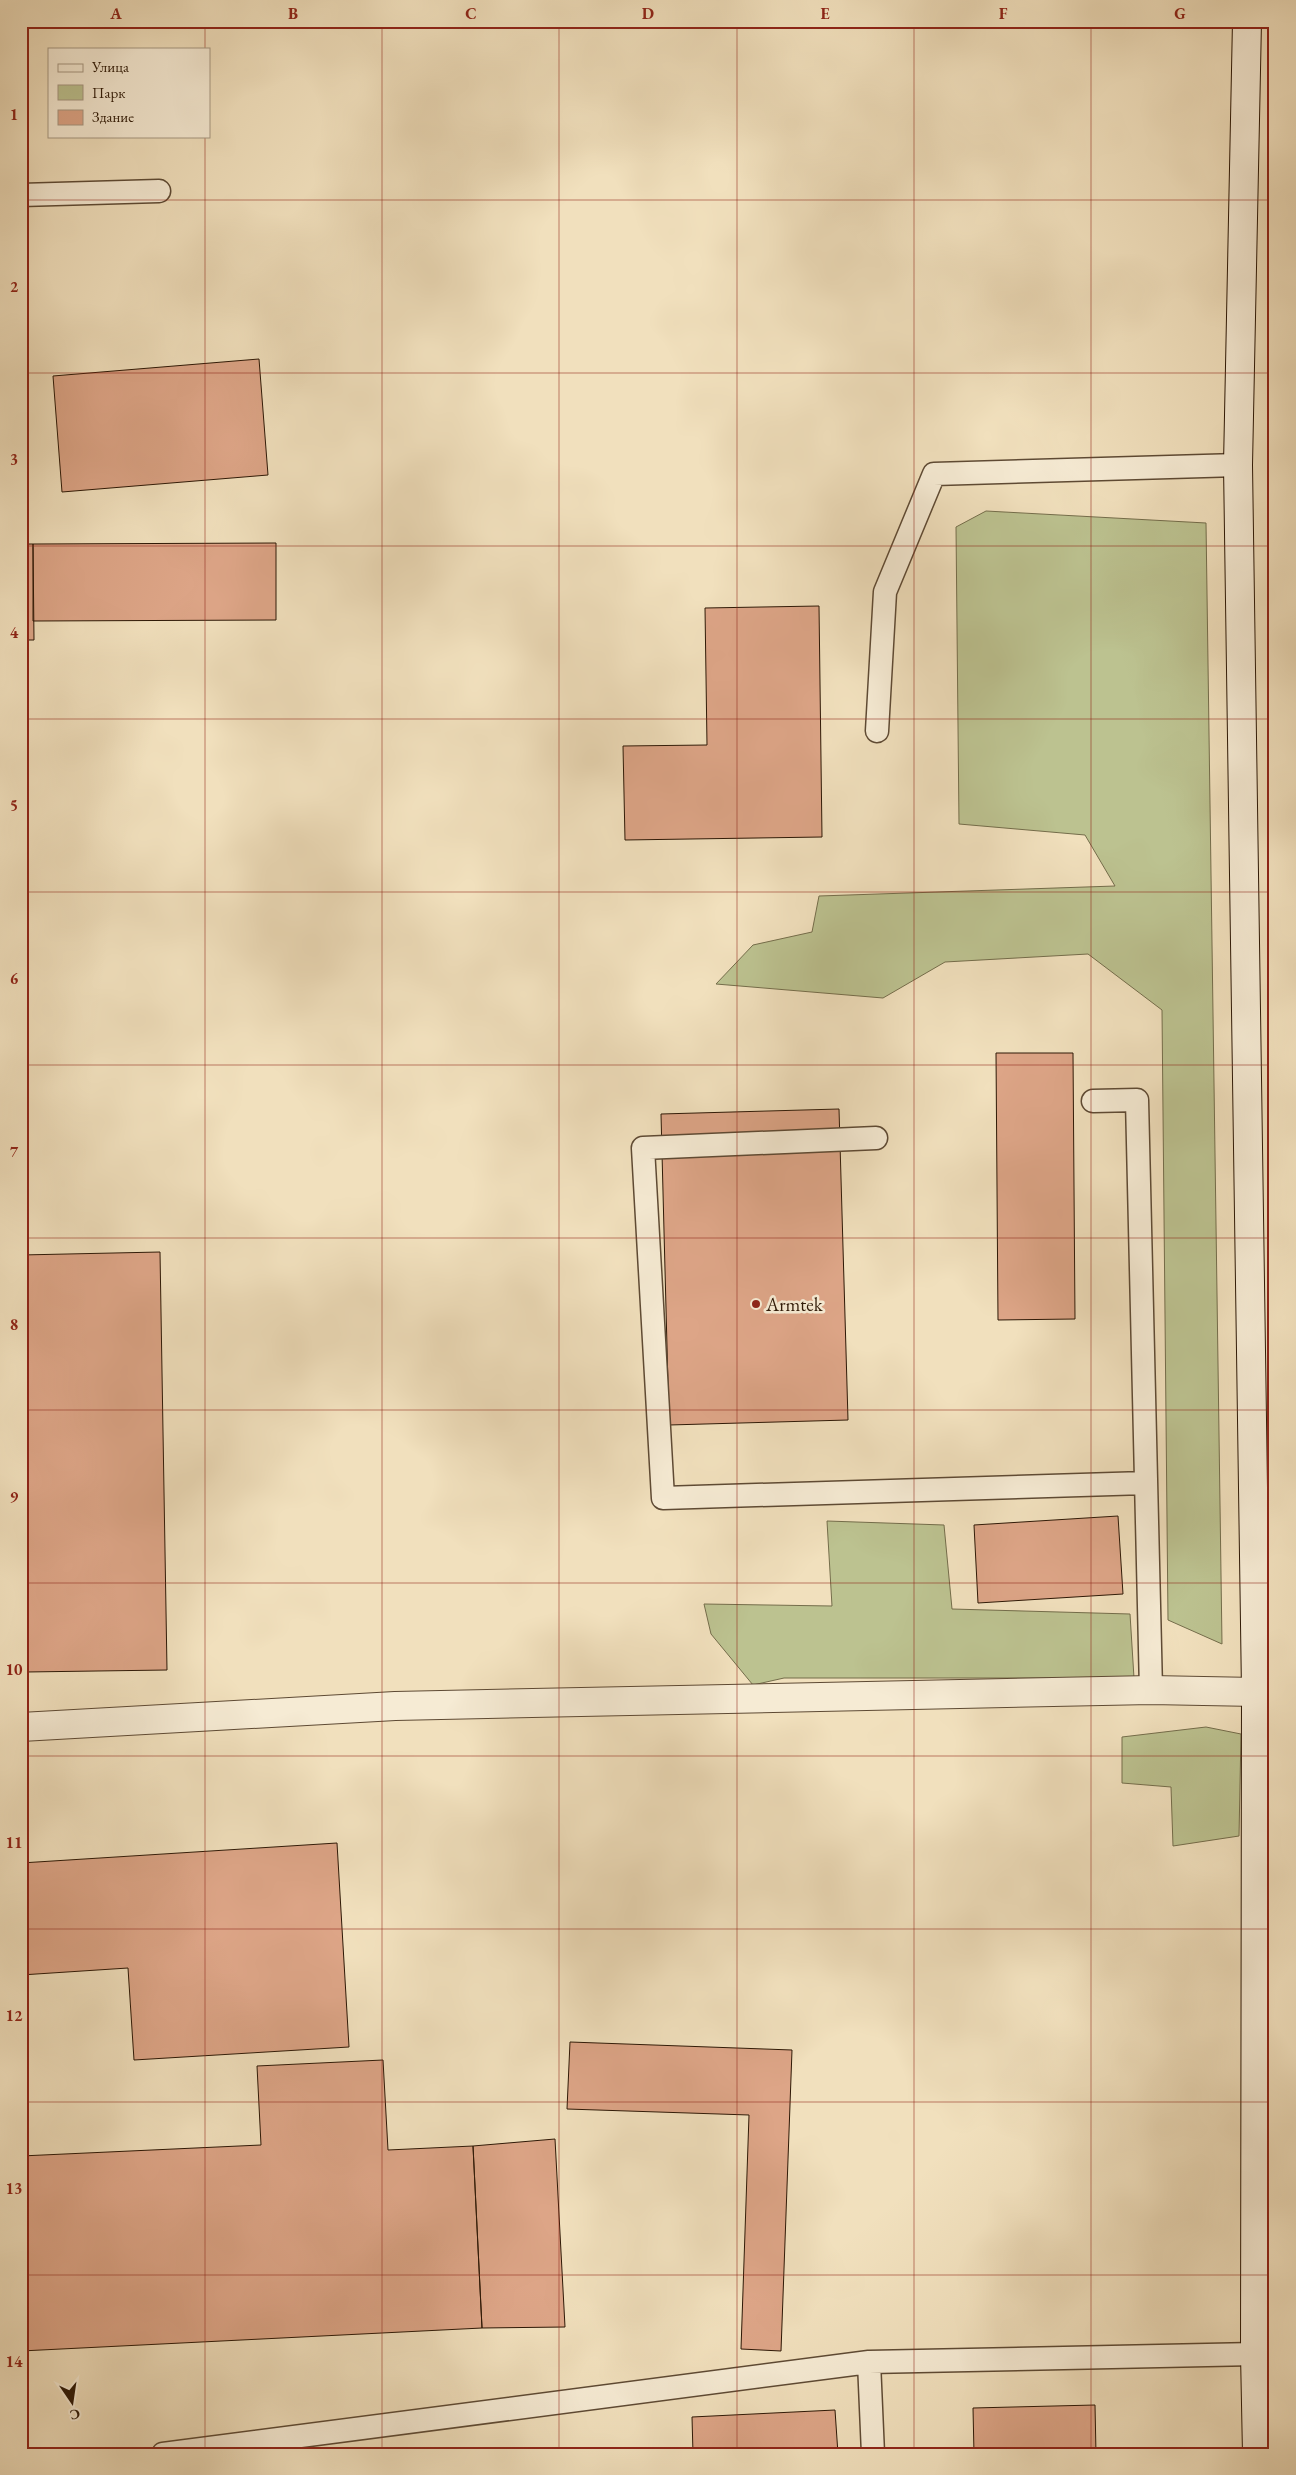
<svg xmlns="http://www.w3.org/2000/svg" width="1296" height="2475" font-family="'EB Garamond',serif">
<rect width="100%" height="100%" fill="#f1e0bd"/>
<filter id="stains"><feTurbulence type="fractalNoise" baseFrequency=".004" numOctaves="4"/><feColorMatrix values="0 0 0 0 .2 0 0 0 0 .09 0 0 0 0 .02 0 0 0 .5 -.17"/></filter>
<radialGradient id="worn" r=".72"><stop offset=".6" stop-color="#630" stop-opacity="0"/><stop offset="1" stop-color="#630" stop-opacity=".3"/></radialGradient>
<!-- green -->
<path fill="#bcc290" stroke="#746d4b" d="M986 511 1206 523 1222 1644 1168 1620 1162 1010 1088 954 945 962 883 998 716 984 753 945 812 932 819 896 1115 886 1085 835 959 824 956 527Z
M827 1521 944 1525 952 1609 1130 1614 1134 1678H784L753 1685 711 1634 704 1604 832 1606Z
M1206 1727 1241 1734 1239 1836 1173 1846 1171 1787 1122 1783V1737Z"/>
<!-- building -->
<path fill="#dda587" stroke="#2d1806" d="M259 359 268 475 62 492 53 376Z
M276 543V620L33 621V544Z
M21 544H33L34 640H21Z
M819 606 822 837 625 840 623 746 707 745 705 608Z
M996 1053H1073L1075 1319 998 1320Z
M839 1109 848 1420 669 1425 661 1114Z
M160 1252 167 1670 26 1672 21 1255Z
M1118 1516 1123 1594 978 1603 974 1525Z
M337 1843 349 2047 134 2060 128 1968 21 1975V1863Z
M570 2042 792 2050 781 2351 741 2349 749 2115 567 2109Z
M383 2060 388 2150 473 2146 482 2328 21 2351V2156L261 2145 257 2066Z
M555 2139 565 2327 482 2328 473 2146Z
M1095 2405 1096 2454H974L973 2408Z
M835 2410 838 2454H693L692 2417Z"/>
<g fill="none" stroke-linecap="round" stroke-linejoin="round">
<!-- lane casing -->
<g stroke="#5e4a34" stroke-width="25">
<path id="lane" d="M21 195 159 191
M877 731 885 592 934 474 1238 465
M1093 1101 1137 1100 1151 1690
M876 1138 643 1148 663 1498 1145 1483
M869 2362 873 2454
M163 2454 869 2362 1255 2354"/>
</g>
<!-- street casing -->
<g stroke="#5e4a34" stroke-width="30">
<path id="street" d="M21 1727 395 1706 1151 1690 1256 1692"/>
</g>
<!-- secondary casing -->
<g stroke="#2d1806" stroke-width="30">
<path id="secondary" d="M1247 21 1238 465 1256 1692 1255 2354 1257 2454"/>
</g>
<!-- lane -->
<use href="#lane" stroke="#f6ebd4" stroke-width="22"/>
<!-- street -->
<use href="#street" stroke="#f6ebd4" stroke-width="28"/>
<!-- secondary -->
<use href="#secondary" stroke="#f6ebd4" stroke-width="28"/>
</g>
<!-- grid -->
<path fill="none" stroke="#8f2418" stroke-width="1" stroke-opacity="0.55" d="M205 21V49M382 21V2454M559 21V2454M737 21V2454M914 21V2454M1091 21V2454M205 136V2454M21 200H1275M21 373H1275M21 546H1275M21 719H1275M21 892H1275M21 1065H1275M21 1238H1275M21 1410H1275M21 1583H1275M21 1756H1275M21 1929H1275M21 2102H1275M21 2275H1275"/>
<!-- markers -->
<circle fill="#8f2418" stroke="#f6ebd4" stroke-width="2" cx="756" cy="1304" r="5"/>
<g text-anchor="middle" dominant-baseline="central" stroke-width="5" stroke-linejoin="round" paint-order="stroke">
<!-- poi labels -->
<g font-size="19" fill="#2d1806" stroke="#f6ebd4" text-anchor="start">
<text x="766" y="1304">Armtek</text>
</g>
</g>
<!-- margin -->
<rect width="1296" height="2475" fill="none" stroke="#f1e0bd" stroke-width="55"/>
<!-- legend -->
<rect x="48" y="48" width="162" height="90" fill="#f6ebd4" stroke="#a69782"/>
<rect x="58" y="64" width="25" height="8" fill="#f6ebd4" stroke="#a69782"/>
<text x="92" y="72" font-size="15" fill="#2d1806">Улица</text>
<rect x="58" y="85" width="25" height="15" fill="#bcc290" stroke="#a69782"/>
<text x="92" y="98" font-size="15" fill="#2d1806">Парк</text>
<rect x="58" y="110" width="25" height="15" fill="#dda587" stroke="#a69782"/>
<text x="92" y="122" font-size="15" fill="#2d1806">Здание</text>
<!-- north arrow -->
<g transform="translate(72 2402) rotate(167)" stroke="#f6ebd4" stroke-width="4" paint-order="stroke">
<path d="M0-4L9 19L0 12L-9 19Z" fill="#2d1806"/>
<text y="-8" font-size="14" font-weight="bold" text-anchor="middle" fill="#2d1806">С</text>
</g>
<rect x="28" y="28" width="1240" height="2420" fill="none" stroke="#8f2418" stroke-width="2"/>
<g font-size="16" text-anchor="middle" font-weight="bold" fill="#8f2418">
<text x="116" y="19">A</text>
<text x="293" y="19">B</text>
<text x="471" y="19">C</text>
<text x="648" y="19">D</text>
<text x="825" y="19">E</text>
<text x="1003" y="19">F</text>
<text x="1180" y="19">G</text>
<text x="14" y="120">1</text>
<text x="14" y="292">2</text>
<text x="14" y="465">3</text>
<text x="14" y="638">4</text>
<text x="14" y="811">5</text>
<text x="14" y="984">6</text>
<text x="14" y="1157">7</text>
<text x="14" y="1330">8</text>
<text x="14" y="1502">9</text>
<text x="14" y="1675">10</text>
<text x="14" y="1848">11</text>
<text x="14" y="2021">12</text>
<text x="14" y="2194">13</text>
<text x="14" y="2367">14</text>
</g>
<rect width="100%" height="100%" filter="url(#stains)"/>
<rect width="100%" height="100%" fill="url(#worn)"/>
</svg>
